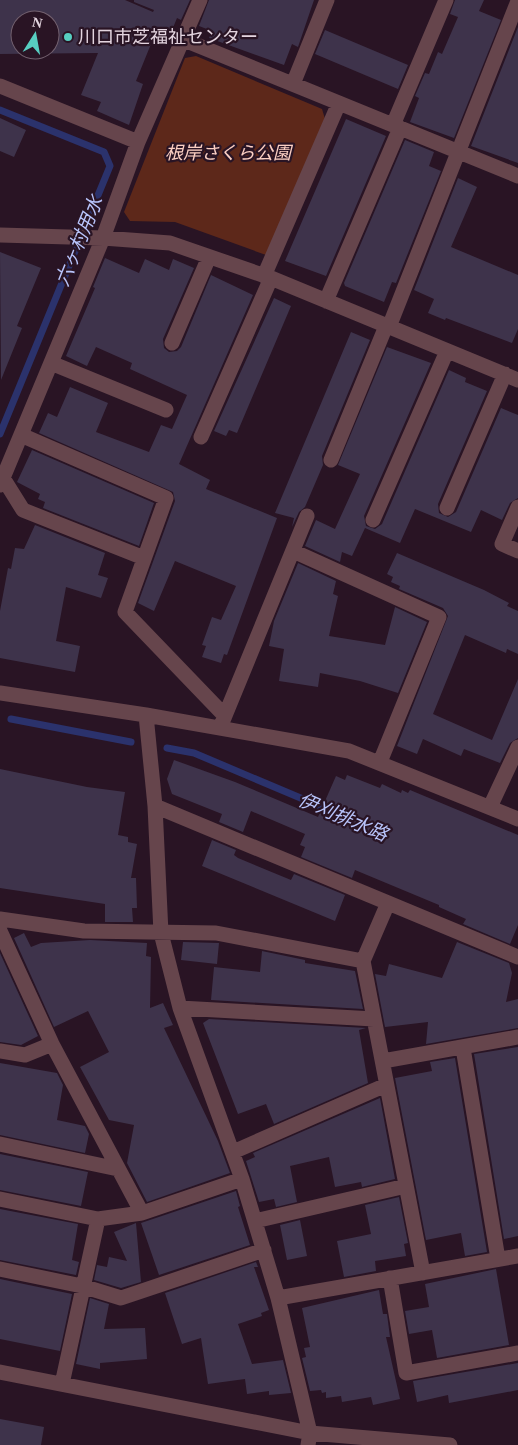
<svg xmlns="http://www.w3.org/2000/svg" width="518" height="1445" font-family="'Times New Roman','Noto Sans JP',serif">
<rect width="100%" height="100%" fill="#291424"/>
<!-- green -->
<path fill="#5d281a" d="M196 56 322 109 325 119 266 255 175 222 130 221 124 212 185 58Z"/>
<g fill="none" stroke-linecap="round" stroke-linejoin="round">
<!-- stream -->
<path stroke="#2b326c" stroke-width="7" d="M0 110 104 152 110 166 0 434
M11 719 131 742
M167 748 194 753 329 810"/>
</g>
<!-- building -->
<path fill="#3e334b" fill-rule="evenodd" d="M0 0H125L153 12 154 10 134 2V0H190L181 20 177 18 166 45 153 39 136 81 143 84 129 125 97 111 101 102 81 95 98 53 0 54ZM20 20H50V50H20Z
M209 0H314L298 47 292 44 284 65 209 38 212 31 199 26Z
M455 0H484L479 11 501 20 454 138 410 122 419 98 415 96 425 73 429 74 438 52 442 54 458 17 450 14Z
M518 27V163L471 146Z
M325 30 408 65 398 89 315 54Z
M0 118 26 130 14 157 0 151Z
M346 119 386 136 326 276 285 261Z
M405 140 434 152 429 166 441 171 396 283 392 282 384 302 345 286 344 283Z
M458 178 477 187 451 247 518 275V329L512 343 446 318 445 320 428 313 434 299 414 290Z
M0 252 41 268 17 326 22 328 1 380Z
M105 258 139 273 145 259 169 270 173 259 194 268 163 339 164 348 169 352 177 351 181 347 211 275 253 295 179 464 210 480 206 489 277 518 227 655 224 654 221 663 202 657 206 646 202 645 212 617 221 620 236 586 175 561 154 611 138 603 175 501 173 492 39 433 48 413 57 417 70 387 108 403 96 432 149 452 161 425 172 429 187 395 130 369 132 363 96 347 87 366 66 356 95 288 93 287Z
M274 298 291 306 237 433 229 430 226 436 214 431Z
M351 332 370 340 322 456 323 465 305 507 299 512 292 527 294 518 275 513Z
M387 347 431 363 364 516 366 526 375 529 382 524 449 370 466 378 465 382 487 391 438 504 439 513 448 517 456 512 501 408 518 415V498L510 503 502 520 481 510 471 532 415 509 400 543 365 528 352 556 342 552 340 562 305 546 316 520 335 529 360 474 338 465Z
M32 450 154 503 139 546 43 508 45 502 38 499 40 494 17 482Z
M35 525 105 553 98 575 108 578 101 598 66 587 56 641 80 646 75 672 0 658V611L8 568 11 569 15 548 24 549Z
M397 553 484 590 509 603 507 606 518 611V654L507 649 506 653 465 635 433 714 492 740 518 679V738L510 743 500 763 464 749 461 756 423 739 417 754 397 746 448 616 443 608 399 589 400 586 391 582 393 577 387 574Z
M298 563 336 581 333 594 338 596 329 636 385 645 395 607 427 622 398 693 360 681 320 673 318 687 279 681 284 649 269 646 274 621Z
M174 760 235 782 318 817 336 776 345 780 347 775 375 786 380 788 382 784 401 793 402 790 408 793 410 790 518 835V925L510 944 463 924 466 919 439 907V905L355 870 352 878 301 857 305 847 300 845 305 834 251 811 243 832 219 822 222 814 172 794 167 779Z
M0 769 87 787 125 792 118 835 128 837V842L137 844 131 878H136L137 908H132L133 922H105V904L0 888Z
M212 840 236 850 234 855 238 858 291 880 294 874 345 895 335 921 202 866Z
M24 933 31 947 41 943 90 940 147 943 146 956 151 957 150 1008 163 1003 173 1025 164 1028 218 1141 230 1173 147 1202 127 1163 134 1125 109 1120 80 1067 109 1052 88 1011 54 1027 14 938Z
M183 942 219 943 217 964 181 960Z
M457 942 509 963 512 973 506 1002 518 999V1028L426 1044 428 1022 385 1027 375 974 386 976 389 964 442 978Z
M262 951 305 960V963L355 971 363 1009 211 1000 214 967 260 972Z
M0 953 38 1036 21 1045 0 1042Z
M209 1019 366 1028 359 1030 368 1083 274 1124 266 1104 238 1114 203 1023Z
M518 1047V1236L504 1239 474 1054Z
M455 1058 487 1252 465 1256 461 1233 426 1240 395 1078 432 1071 430 1062Z
M0 1063 57 1073 63 1085 57 1120 85 1126 89 1134 85 1153 0 1135Z
M380 1098 395 1179 362 1187 361 1182 335 1187 329 1157 290 1166 297 1202 276 1207 274 1199 259 1202 246 1161 255 1157 253 1153Z
M0 1154 88 1172 81 1206 0 1190Z
M236 1191 240 1206 238 1207 250 1245 159 1275 141 1223Z
M399 1197 408 1243 404 1244 406 1256 375 1261 376 1271 344 1277 337 1241 371 1234 365 1205Z
M0 1209 78 1224 72 1260 79 1262 76 1275 0 1260Z
M300 1220 307 1256 287 1260 280 1225Z
M136 1223 141 1282 121 1288 94 1280 97 1265 107 1267 109 1257 127 1261 114 1232Z
M256 1262 258 1267H254L269 1310 261 1313 262 1316 238 1324 252 1364 283 1360 291 1393 269 1395V1391L247 1394 245 1379 208 1384 201 1338 182 1344 165 1293Z
M496 1269 509 1345 437 1358 432 1330 409 1334 405 1311 429 1307 425 1284Z
M0 1279 72 1294 60 1351 0 1339Z
M379 1290 383 1314H387L390 1337H386L400 1399 373 1405 371 1397 342 1402 341 1396 326 1398V1392L322 1393 321 1390 310 1391 302 1358 306 1357 304 1348 310 1347 302 1308Z
M90 1298 109 1304 104 1329 145 1328 147 1359 100 1363V1369L76 1364Z
M518 1363V1390L449 1403 448 1395 417 1402 413 1381Z
M0 1419 44 1427 41 1445H0Z"/>
<g fill="none" stroke-linecap="round" stroke-linejoin="round">
<!-- minor -->
<path stroke="#66454c" stroke-width="15" d="M182 39 518 176
M293 84 327 0
M0 86 138 142
M393 125 446 0
M0 235 103 238 170 243 271 278 518 380
M264 276 339 103
M326 301 400 128
M389 327 518 1
M172 343 209 257
M51 363 166 410
M21 435 166 498 125 612 225 716
M201 437 271 278
M331 460 386 326
M3 478 23 510 144 558
M0 485 103 238 138 142 200 0
M518 507 502 544 518 551
M447 508 505 374
M373 520 447 351
M293 551 439 617 380 762
M0 693 146 715 349 751 518 819
M146 715 155 806 161 933 180 1008 242 1179 278 1298 310 1433 308 1445
M222 723 307 516
M155 806 518 957
M490 807 518 747
M388 903 363 961 423 1273
M0 919 84 931 216 933 363 961
M0 931 52 1044 142 1213
M180 1008 374 1019
M463 1048 498 1259
M0 1051 25 1055 52 1044
M383 1061 518 1037
M0 1144 118 1169
M233 1152 386 1085
M0 1199 98 1219 62 1384
M98 1219 142 1213 242 1179
M255 1221 406 1186
M0 1269 82 1286 121 1298 264 1250
M390 1278 406 1373 518 1353
M278 1298 518 1256
M0 1372 310 1433 450 1445"/>
</g>
<!-- markers -->
<circle fill="#57cec1" stroke="#291424" stroke-width="2" cx="68" cy="37" r="5"/>
<g text-anchor="middle" dominant-baseline="central" stroke-width="4.5" stroke-linejoin="round" paint-order="stroke">
<!-- poi labels -->
<g font-size="18" fill="#e3d4df" stroke="#291424" text-anchor="start">
<text x="78" y="37">川口市芝福祉センター</text>
</g>
<!-- park labels -->
<g font-size="18" font-style="italic" fill="#fbcfc3" stroke="#291424">
<text x="228" y="153">根岸さくら公園</text>
</g>
<!-- water labels -->
<g font-size="19" font-style="italic" fill="#b8c4fb" stroke="#291424">
<text transform="translate(79 241) rotate(-68)">六ヶ村用水</text>
<text transform="translate(343 817) rotate(23)">伊刈排水路</text>
</g>
</g>
<!-- north arrow -->
<g transform="translate(35 35) rotate(11)"><circle r="24" fill="#291424" stroke="#73616f"/>
<path d="M0-4L9 19L0 12L-9 19Z" fill="#57cec1"/>
<text y="-8" font-size="14" font-weight="bold" text-anchor="middle" fill="#e3d4df">N</text>
</g>
</svg>
